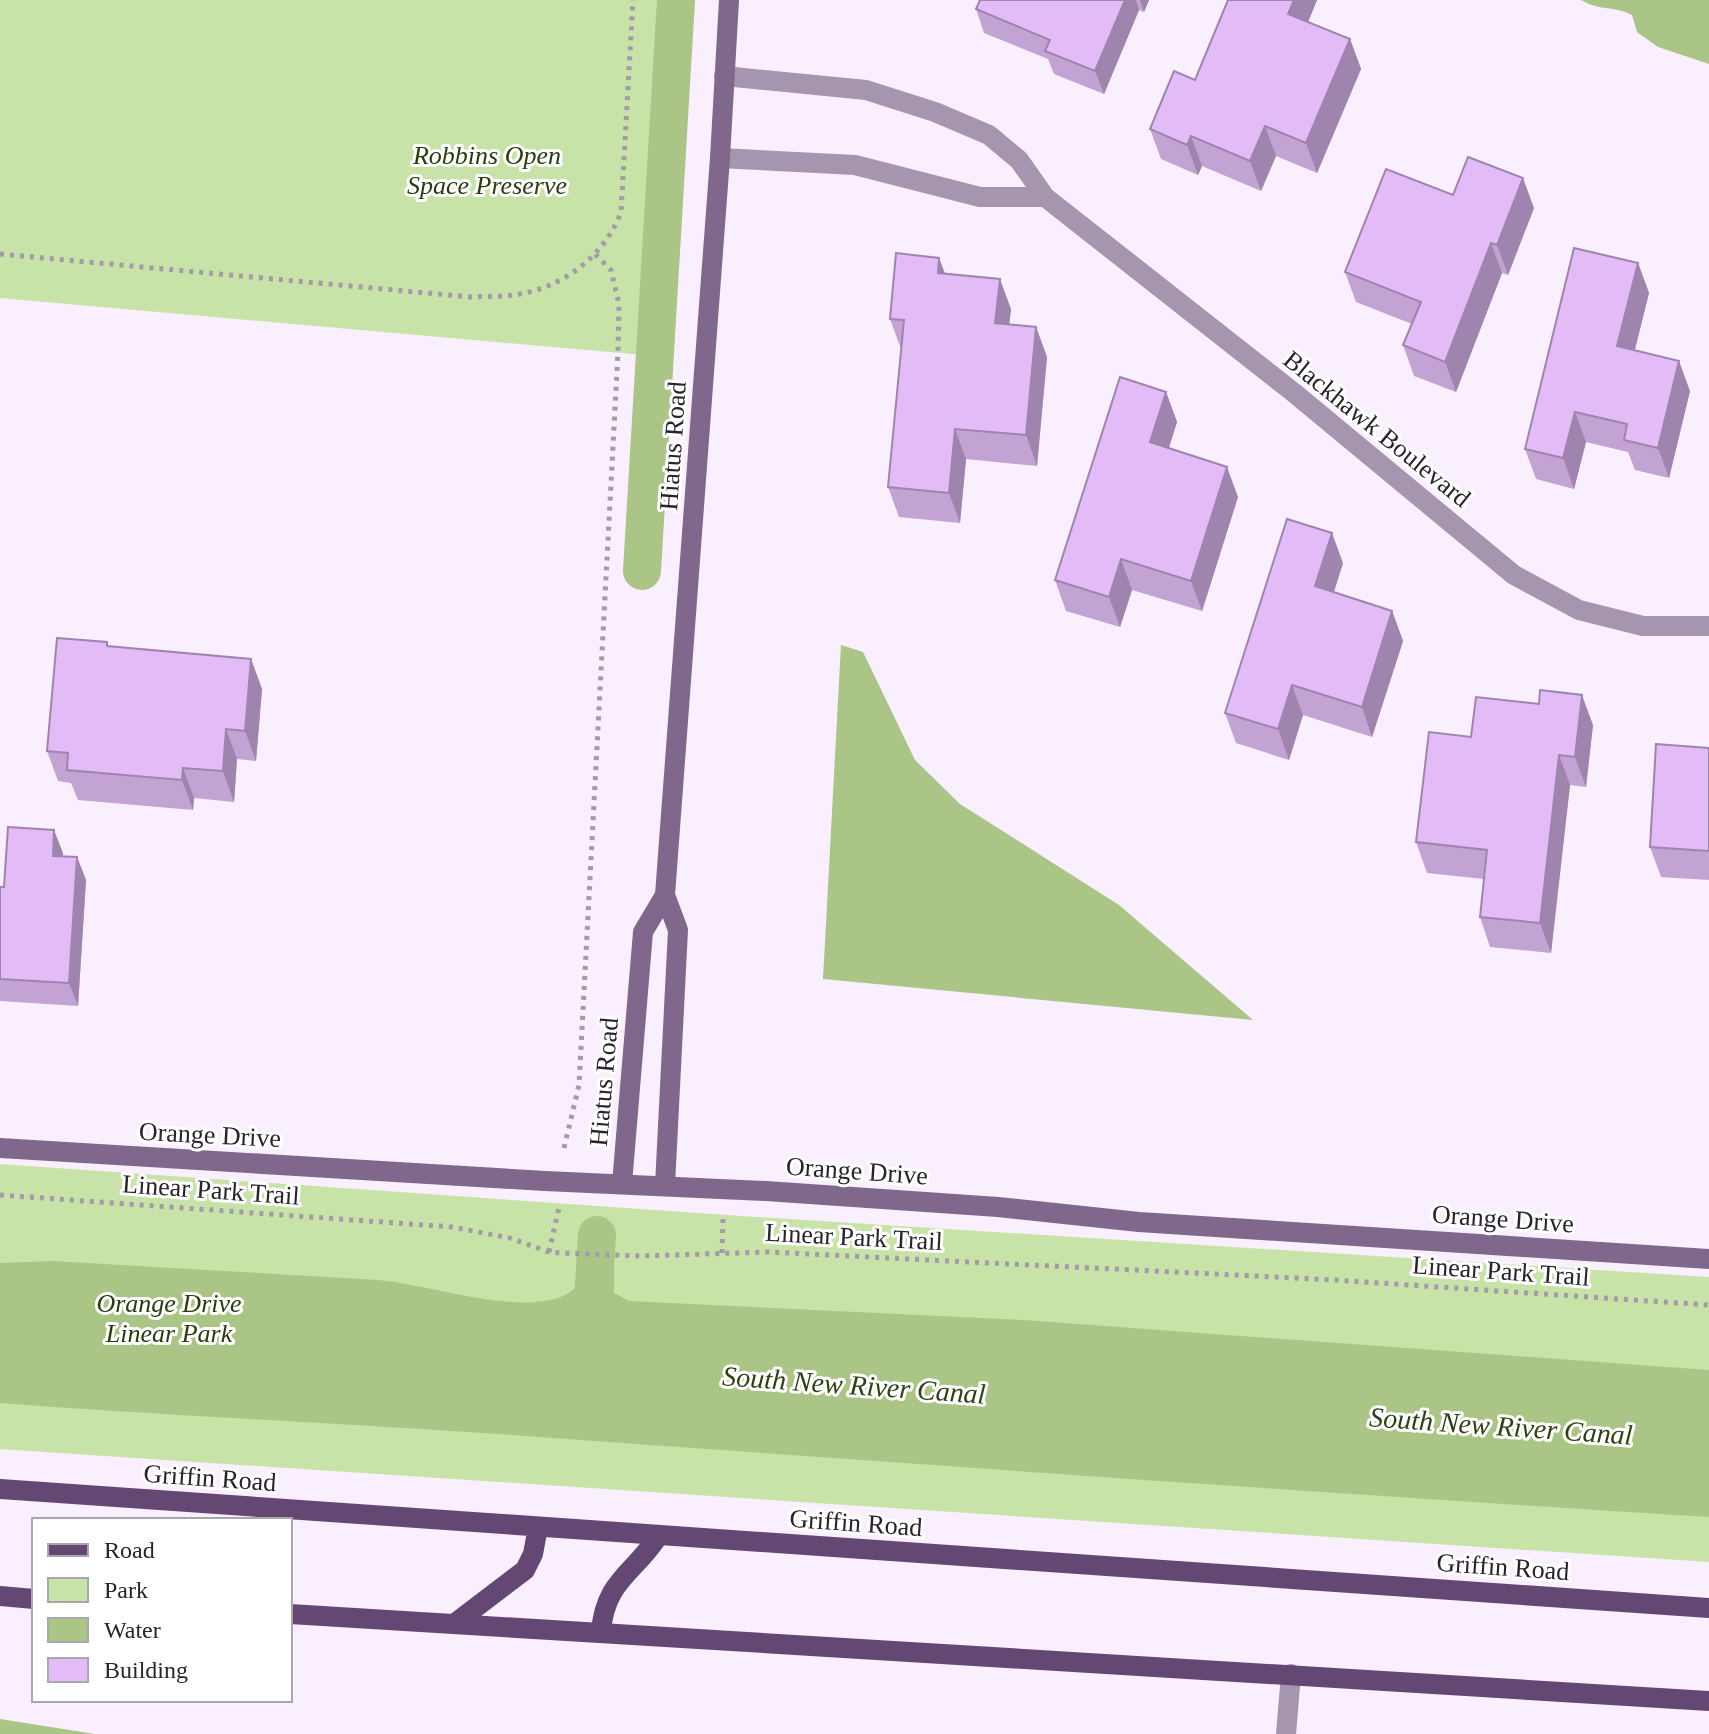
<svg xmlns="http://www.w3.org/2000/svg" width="1709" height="1734" font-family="Georgia,serif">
<rect width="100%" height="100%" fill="#f9effe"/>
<!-- green -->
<path fill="#c8e3a7" d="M0 0H675L655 356 0 298Z
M0 1164 741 1216 1709 1277V1562L0 1449Z"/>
<!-- water -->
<path fill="#aac586" d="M1581 0H1709V64L1658 47 1637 32 1632 15C1612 5 1602 12 1581 0Z
M841 645 863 652 915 760 960 804 1119 905 1253 1020 823 979Z
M53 1261 378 1280C429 1284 519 1317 565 1295 571 1292 576 1287 580 1283V1264L614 1267V1293L629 1301 1023 1320 1709 1370V1517C1305 1492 902 1463 498 1434 332 1422 166 1416 0 1403V1263Z
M0 1719 95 1734H0Z"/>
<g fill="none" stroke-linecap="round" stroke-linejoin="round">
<!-- canal -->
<path stroke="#aac586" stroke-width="38" d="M642 571 676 0
M592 1317 597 1235"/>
<!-- path -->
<path stroke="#a39ba8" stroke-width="5" stroke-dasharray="4 6" stroke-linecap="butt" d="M0 254 471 297C487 296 504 297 520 294 565 286 605 255 621 212L633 0
M564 1148 579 1085 618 352 619 304 611 270 594 253
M0 1195 452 1227 510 1238 549 1252 560 1253 640 1256 768 1252 1335 1280 1709 1305
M549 1252 559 1208
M722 1253 723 1217"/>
<!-- street -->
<path stroke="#a595ae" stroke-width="20" d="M724 76 866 90 935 112 989 135 1019 160 1045 197 1293 392 1514 575 1579 610 1643 626H1709
M720 158 855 165 980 197H1045
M1286 1734 1291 1674"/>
<!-- secondary -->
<path stroke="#7f688c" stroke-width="20" d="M0 1148 545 1181 766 1191 998 1207 1139 1222 1709 1259
M622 1184 643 932 665 895
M665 1185 678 930 665 895 720 158 729 0"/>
<!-- primary -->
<path stroke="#644873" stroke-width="20" d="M0 1489 1709 1608
M0 1596 34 1599
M290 1614 1709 1701
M454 1624 525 1570 533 1554 538 1527
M601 1632C605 1580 634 1574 659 1535"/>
</g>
<!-- wall -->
<path fill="#c3a2d4" d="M980 0H1149L1144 12 1139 10 1104 94 1054 74 1048 59 984 33 976 9Z
M1228 0H1317L1308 22 1350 39 1361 69 1317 173 1276 156 1261 191 1202 166 1198 175 1161 159 1150 129 1195 80Z
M1453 195 1534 208 1508 275 1502 273 1456 392 1414 376 1403 345 1412 324 1356 302 1345 272Z
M939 258 945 273 1011 309 1009 324 1036 327 1047 357 1037 466 966 459 960 523 899 517 888 487 901 349 890 319Z
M1638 263 1649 293 1635 350 1690 391 1669 478 1635 470 1628 452 1586 442 1574 489 1536 479 1525 449Z
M1166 392 1177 422 1169 448 1238 497 1202 611 1132 590 1120 627 1066 611 1055 580Z
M1343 563 1334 592 1392 611 1403 641 1372 737 1303 715 1289 760 1236 743 1225 713Z
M109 646 251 659 262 689 256 761 237 759 234 802 194 798 193 810 78 800 71 783 58 781 47 751Z
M1593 725 1586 787 1570 785 1551 953 1490 947 1480 917 1484 879 1427 873 1416 842 1471 737Z
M1709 748V880L1661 877 1650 847Z
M63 853 62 856 77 857 86 880 78 1006 0 1001V887H4Z"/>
<!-- shaded-wall -->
<path fill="#9f84ad" d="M1125 0H1136L1139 10 1104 94 1095 71Z
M1140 0H1149L1144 12Z
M1294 0H1317L1299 44 1288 14Z
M1350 39 1361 69 1317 173 1306 143Z
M1265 126 1276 156 1261 191 1250 161Z
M1191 136 1202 166 1198 175 1187 145Z
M1523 178 1534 208 1508 275 1497 245Z
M1491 243 1502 273 1456 392 1445 362Z
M939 258 950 288 938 273Z
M1638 263 1649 293 1628 376 1617 346Z
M1000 279 1011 309 1006 353 995 323Z
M1036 327 1047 357 1037 466 1026 435Z
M1679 361 1690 391 1669 478 1658 448Z
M1166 392 1177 422 1161 472 1150 442Z
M1575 412 1586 442 1574 489 1563 458Z
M955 429 966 459 960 523 949 493Z
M1227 467 1238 497 1202 611 1191 581Z
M1332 533 1343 563 1326 616 1315 586Z
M1121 559 1132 590 1120 627 1109 597Z
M1392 611 1403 641 1372 737 1362 707Z
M251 659 262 689 256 761 245 731Z
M1292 685 1303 715 1289 760 1278 729Z
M1582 695 1593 725 1586 787 1575 757Z
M226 729 237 759 234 802 223 771Z
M1559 755 1570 785 1551 953 1540 923Z
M183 768 194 798 193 810 182 780Z
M54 830 63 853 61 879 53 856Z
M77 857 86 880 78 1006 69 983Z"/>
<!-- building -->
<path fill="#e3bcf7" stroke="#9f84ad" stroke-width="2" d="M980 0H1125L1095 71 1045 51 1050 40 976 9Z
M1228 0H1294L1288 14 1350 39 1306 143 1265 126 1250 161 1191 136 1187 145 1150 129 1174 71 1195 80Z
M1468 157 1523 178 1497 245 1491 243 1445 362 1403 345 1421 302 1345 272 1386 169 1453 195Z
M1574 248 1638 263 1617 346 1679 361 1658 448 1624 440 1627 424 1575 412 1563 458 1525 449Z
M896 253 939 258 938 273 1000 279 995 323 1036 327 1026 435 955 429 949 493 888 487 904 320 890 319Z
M1120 377 1166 392 1150 442 1227 467 1191 581 1121 559 1109 597 1055 580Z
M1287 519 1332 533 1315 586 1392 611 1362 707 1292 685 1278 729 1225 713Z
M57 638 107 642V646L251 659 245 731 226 729 223 771 183 768 182 780 67 770 68 753 47 751Z
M1540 690 1582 695 1575 757 1559 755 1540 923 1480 917 1487 850 1416 842 1429 732 1471 737 1476 697 1539 704Z
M1656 744 1709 748V851L1650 847Z
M8 827 54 830 53 856 77 857 69 983 0 979V887H4Z"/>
<g text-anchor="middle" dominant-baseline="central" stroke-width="6" stroke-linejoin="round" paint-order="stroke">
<!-- park labels -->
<g font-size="26" font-style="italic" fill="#2a3c0d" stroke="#fff">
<text x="487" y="155">Robbins Open<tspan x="487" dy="30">Space Preserve</tspan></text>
<text x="169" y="1303">Orange Drive<tspan x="169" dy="30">Linear Park</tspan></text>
</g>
<!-- street labels -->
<g font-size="26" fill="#29232c" stroke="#fff">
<text transform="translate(1377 429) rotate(39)">Blackhawk Boulevard</text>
<text transform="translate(673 446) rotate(-86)">Hiatus Road</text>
<text transform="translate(604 1082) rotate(-85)">Hiatus Road</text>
<text transform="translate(210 1135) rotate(3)">Orange Drive</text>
<text transform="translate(857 1171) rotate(4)">Orange Drive</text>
<text transform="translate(211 1190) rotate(4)">Linear Park Trail</text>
<text transform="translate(1503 1219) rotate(4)">Orange Drive</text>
<text transform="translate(854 1237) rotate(3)">Linear Park Trail</text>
<text transform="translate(1501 1271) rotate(4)">Linear Park Trail</text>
<text transform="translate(210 1478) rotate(4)">Griffin Road</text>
<text transform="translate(856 1523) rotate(4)">Griffin Road</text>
<text transform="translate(1503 1567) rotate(4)">Griffin Road</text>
</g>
<!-- water labels -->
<g font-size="28" font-style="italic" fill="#2f4013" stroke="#fff">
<text transform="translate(854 1385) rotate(4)">South New River Canal</text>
<text transform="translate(1501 1426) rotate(4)">South New River Canal</text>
</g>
</g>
<!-- legend -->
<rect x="32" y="1518" width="260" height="184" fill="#ffffff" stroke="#a9a7ab" stroke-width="2"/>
<rect x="48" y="1544" width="40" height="12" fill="#644873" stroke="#a9a7ab" stroke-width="2"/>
<text x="104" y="1558" font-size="24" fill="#29232c">Road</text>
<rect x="48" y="1578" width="40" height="24" fill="#c8e3a7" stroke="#a9a7ab" stroke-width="2"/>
<text x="104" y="1598" font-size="24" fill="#29232c">Park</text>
<rect x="48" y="1618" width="40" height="24" fill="#aac586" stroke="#a9a7ab" stroke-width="2"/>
<text x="104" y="1638" font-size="24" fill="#29232c">Water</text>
<rect x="48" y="1658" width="40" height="24" fill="#e3bcf7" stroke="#a9a7ab" stroke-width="2"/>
<text x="104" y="1678" font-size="24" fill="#29232c">Building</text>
</svg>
